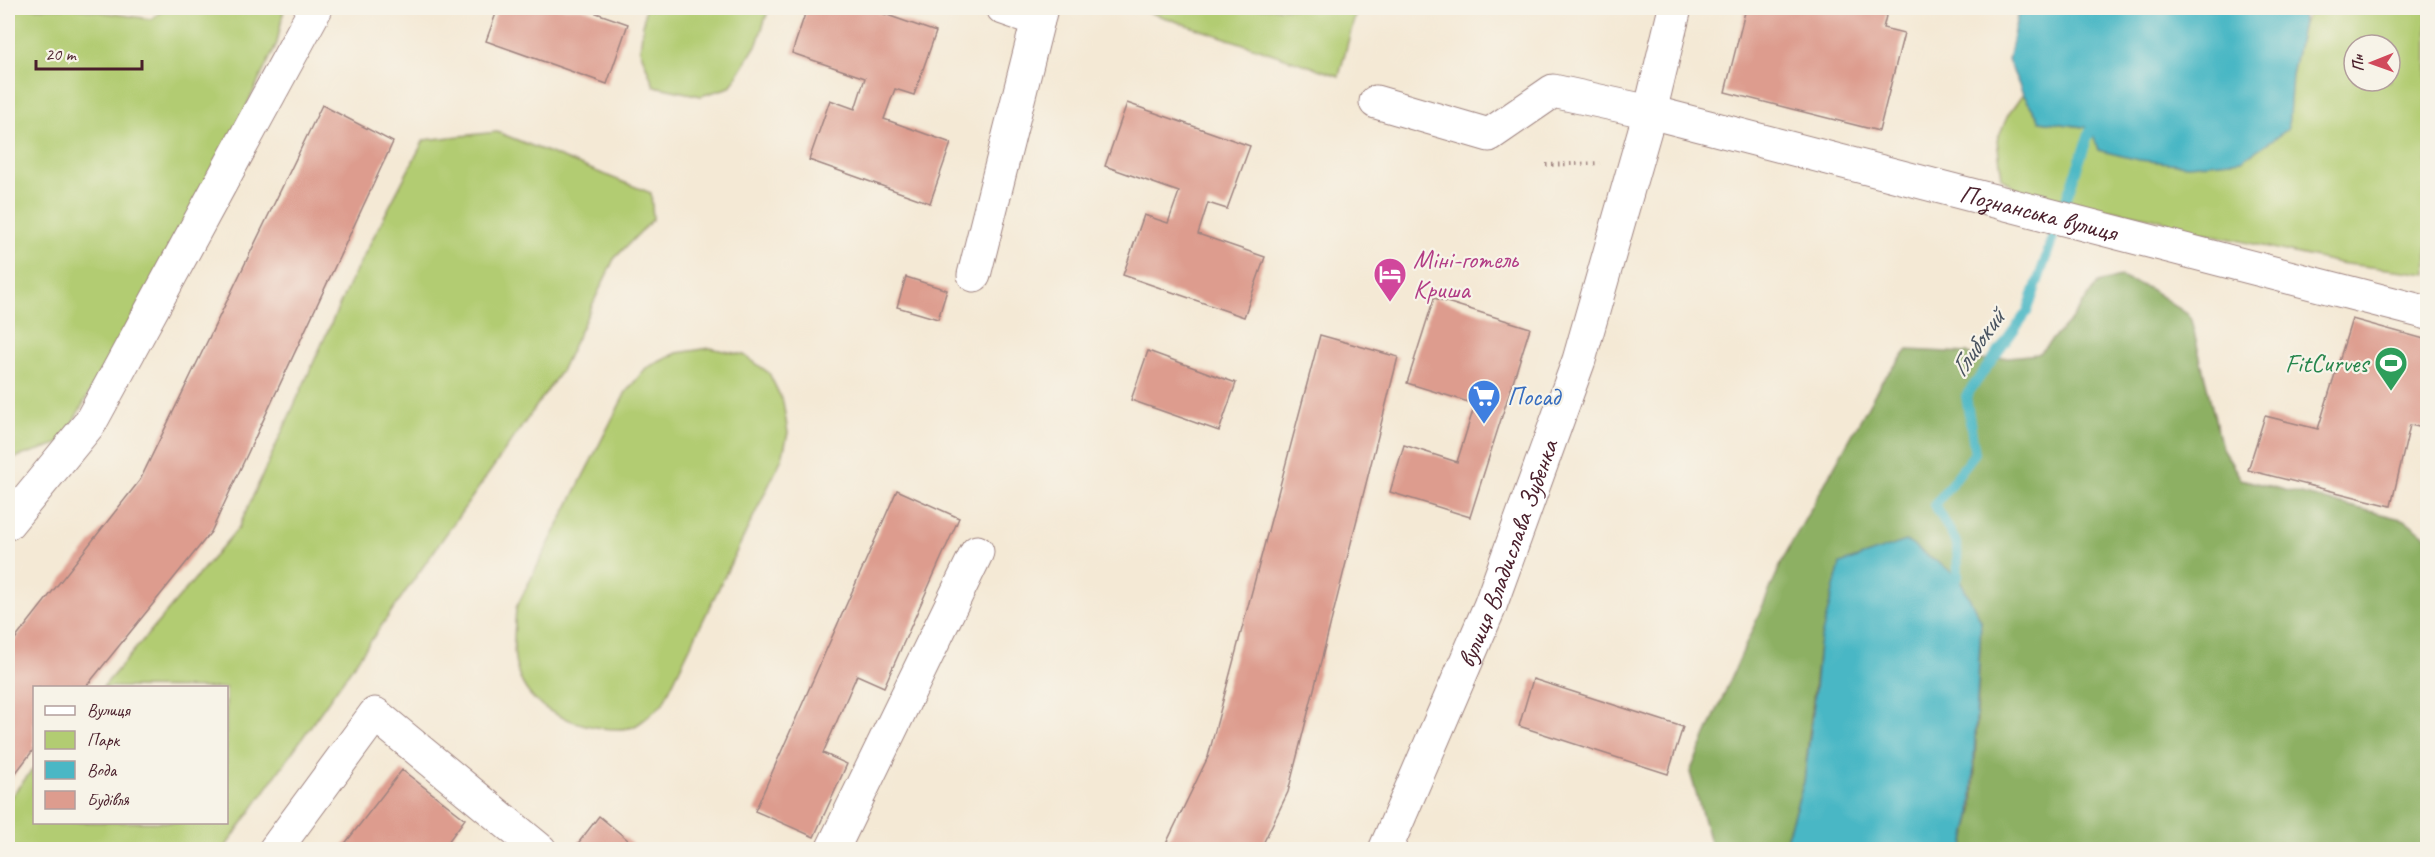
<svg xmlns="http://www.w3.org/2000/svg" width="2435" height="857" font-family="Caveat,sans-serif">
<rect width="100%" height="100%" fill="#f7f3e8"/>
<filter id="ink" filterUnits="userSpaceOnUse"><feTurbulence type="fractalNoise" baseFrequency=".0167" numOctaves="2"/><feDisplacementMap in="SourceGraphic" scale="12" xChannelSelector="R" yChannelSelector="G"/><feConvolveMatrix kernelMatrix="1 2 1 2 8 2 1 2 1" color-interpolation-filters="sRGB"/></filter>
<filter id="wash" filterUnits="userSpaceOnUse"><feTurbulence type="fractalNoise" baseFrequency=".008" numOctaves="4" result="noise"/><feDisplacementMap in="SourceGraphic" scale="24" xChannelSelector="R" yChannelSelector="G"/><feGaussianBlur stdDeviation="1.35" result="paint"/><feColorMatrix in="noise" values="0 0 0 0 0 0 0 0 0 0 0 0 0 0 0 0 0 1.4 0 .05"/><feComposite in="paint" operator="in"/></filter>
<g filter="url(#wash)">
<rect width="100%" height="100%" fill="#f4e9d5"/>
<!-- green -->
<path fill="#b2cc72" stroke="#7e764e" stroke-width="1.5" fill-rule="evenodd" d="M8 8H73L151 19 166 8H284L277 43 214 173 61 443 8 460Z
M645 8H769L757 44 730 87 701 96 654 86 640 50Z
M1136 8H1357L1339 76Z
M2312 8H2427V274L2339 263 2191 230 2153 218 2022 193 2002 178 1997 140 2008 115 2023 94 2041 121 2091 128 2292 75 2303 23ZM2354 45H2390V81H2354Z
M497 132 651 193 653 219 614 259 561 371 224 849H8V800L34 768V822H226V688L103 687 239 527 349 284 424 140Z
M710 348 744 355 769 373 783 402 788 433 782 458 662 705C653 711 643 723 633 727 624 730 610 729 601 728 568 723 528 708 518 672 511 651 515 629 516 608L626 392 646 368 677 353Z"/>
<!-- forest -->
<path fill="#8db064" stroke="#6c6848" stroke-width="1.5" d="M2120 277 2150 289 2190 316 2222 448 2241 479 2405 520 2427 537 2428 821 2421 849H1963L1973 810 1981 621 1819 645 1804 782 1783 849H1712L1690 772 1785 555 1882 381 1908 350 1967 353 1979 360 2038 354 2071 320 2098 283Z"/>
<!-- water -->
<path fill="#4ab7c5" stroke="#4a6b78" stroke-width="1.5" d="M2019 8H2302L2303 23 2292 75 2288 129 2242 160 2188 165 2139 160 2098 150 2091 128 2040 121 2023 94 2008 60Z
M1906 541 1958 576 1981 621 1971 816 1963 849H1783L1804 782 1813 713 1819 645 1840 564Z"/>
<g fill="none" stroke-linecap="round" stroke-linejoin="round">
<!-- stream -->
<path stroke="#4ab7c5" stroke-width="10" d="M1958 576 1957 544 1935 505 1975 453 1966 396 2027 312 2091 128"/>
</g>
<g id="blocks">
<!-- building -->
<path fill="#dd9c8e" d="M498 8H582L628 24 607 84 486 41Z
M807 8H867L936 32 914 95 895 89 884 119 951 143 930 203 809 160 830 100 855 109 865 78 792 53Z
M1746 8H1888L1883 28 1904 33 1879 131 1725 92Z
M1127 103 1250 146 1227 209 1208 203 1198 234 1265 257 1244 317 1123 275 1144 215 1168 223 1179 192 1105 166Z
M322 105 393 142 211 532 85 688H34V749L8 783V648L140 480Z
M906 277 947 290 938 319 897 307Z
M1434 298 1530 328 1470 517 1390 492 1404 445 1457 462 1475 404 1407 383Z
M2352 319 2428 340V429L2410 425 2391 506 2248 470 2265 416 2318 429Z
M1320 335 1398 357 1288 792 1260 850H1163L1208 757Z
M1148 351 1236 383 1219 431 1131 400Z
M897 490 959 518 884 687 857 675 823 753 847 764 814 837 755 811Z
M1533 679 1683 727 1668 774 1519 726Z
M402 770 465 819 442 850H340Z
M599 816 640 850H573Z"/>
</g>
</g>
<g filter="url(#ink)">
<use href="#blocks" fill-opacity="0" stroke="#9f8480" stroke-width="1.5"/>
<g fill="none" stroke-linecap="round" stroke-linejoin="round">
<!-- minor casing -->
<g stroke="#9f8480" stroke-width="35">
<g id="minor">
<path d="M1003 8 1038 20"/>
<path id="s1" d="M1376 102 1489 135 1553 91 1650 112 2428 313"/>
<path d="M974 275 1041 8"/>
<path d="M8 523 90 423 316 8"/>
<path d="M275 850 375 714 540 850"/>
<path d="M832 850 977 552"/>
<path id="s2" d="M1385 850 1490 606 1579 360 1650 112 1675 8"/>
</g>
</g>
<!-- path -->
<path stroke="#9f8480" stroke-width="4" stroke-dasharray="1.5 4.5" stroke-linecap="butt" d="M1546 165 1600 163"/>
<!-- minor -->
<use href="#minor" stroke="#fff" stroke-width="33"/>
</g>
</g>
<!-- icons -->
<defs>
<g id="hotel-pin" transform="scale(1.725)"><path d="M0 17L-7.5 6A9.5 9.5 0 1 1 7.5 6Z" fill="#d1479c" stroke="#f7f3e8"/><path d="M-6-4.5h1.5V1H6V5H4.5V3h-9V5H-6ZM-4 0a1.8 1.8 0 1 1 3.6 0ZM.5 0V-2.5h3Q6-2.5 6 0Z" fill="#fff"/></g>
<g id="stadium-pin" transform="scale(1.725)"><path d="M0 17L-7.5 6A9.5 9.5 0 1 1 7.5 6Z" fill="#2e9e5b" stroke="#f7f3e8"/><path d="M0-5a6.5 5 0 1 0 0 10a6.5 5 0 1 0 0-10ZM-3.5-1.8h7v3.6h-7Z" fill="#fff"/></g>
<g id="supermarket-pin" transform="scale(1.725)"><path d="M0 17L-7.5 6A9.5 9.5 0 1 1 7.5 6Z" fill="#3f7fe0" stroke="#f7f3e8"/><path d="M-6-5.5h2.5l.6 2H6L4.5 2H-2.5L-4.4-4H-6ZM-1.5 3.2a1.3 1.3 0 1 0 .1 0ZM3 3.2a1.3 1.3 0 1 0 .1 0Z" fill="#fff"/></g>
</defs>
<g fill-rule="evenodd">
<use href="#hotel-pin" x="1390" y="274"/>
<use href="#stadium-pin" x="2391" y="363"/>
<use href="#supermarket-pin" x="1484" y="396"/>
</g>
<g text-anchor="middle" dominant-baseline="central" stroke-width="4.5" stroke-linejoin="round" paint-order="stroke">
<!-- street labels -->
<g font-size="26" fill="#4a1f2b" stroke="#f7f3e8">
<text stroke="none"><textPath href="#s1" startOffset="696">Познанська вулиця</textPath></text>
<text stroke="none"><textPath href="#s2" startOffset="321">вулиця Владислава Зубенка</textPath></text>
</g>
<!-- hotel labels -->
<g font-size="26" fill="#b23c85" stroke="#f7f3e8" text-anchor="start">
<text x="1413" y="259">Міні-готель<tspan x="1413" dy="30">Криша</tspan></text>
</g>
<!-- leisure labels -->
<g font-size="26" fill="#27864d" stroke="#f7f3e8" text-anchor="end">
<text x="2368" y="363">FitCurves</text>
</g>
<!-- shop labels -->
<g font-size="26" fill="#366cbe" stroke="#f7f3e8" text-anchor="start">
<text x="1507" y="396">Посад</text>
</g>
<!-- water labels -->
<g font-size="27" font-style="italic" fill="#4a5461" stroke="#f7f3e8">
<text transform="translate(1977 343) rotate(-55)">Глибокий</text>
</g>
</g>
<!-- margin -->
<rect width="2435" height="857" fill="none" stroke="#f7f3e8" stroke-width="30"/>
<!-- legend -->
<rect x="33" y="686" width="195" height="138" fill="#f7f3e8" stroke="#b29e9c" stroke-width="1.5"/>
<rect x="45" y="706" width="30" height="9" fill="#ffffff" stroke="#b29e9c" stroke-width="1.5"/>
<text x="87" y="716" font-size="18" fill="#4a1f2b">Вулиця</text>
<rect x="45" y="731" width="30" height="18" fill="#b2cc72" stroke="#b29e9c" stroke-width="1.5"/>
<text x="87" y="746" font-size="18" fill="#4a1f2b">Парк</text>
<rect x="45" y="761" width="30" height="18" fill="#4ab7c5" stroke="#b29e9c" stroke-width="1.5"/>
<text x="87" y="776" font-size="18" fill="#4a1f2b">Вода</text>
<rect x="45" y="791" width="30" height="18" fill="#dd9c8e" stroke="#b29e9c" stroke-width="1.5"/>
<text x="87" y="806" font-size="18" fill="#4a1f2b">Будівля</text>
<!-- north arrow -->
<g transform="translate(2372 63) rotate(269)"><circle r="28" fill="#f7f3e8" stroke="#b29e9c" stroke-width="1.5"/>
<path d="M0-4.5L10 22L0 15L-10 22Z" fill="#d1495b"/>
<text y="-9" font-size="16" font-weight="bold" text-anchor="middle" fill="#4a1f2b">Пн</text>
</g>
<!-- scale -->
<path d="M36 60v9h106v-9" fill="none" stroke="#4a1f2b" stroke-width="3"/>
<text x="45" y="60" font-size="18" fill="#4a1f2b" stroke="#f7f3e8" stroke-width="4.5" paint-order="stroke">20 m</text>
</svg>
